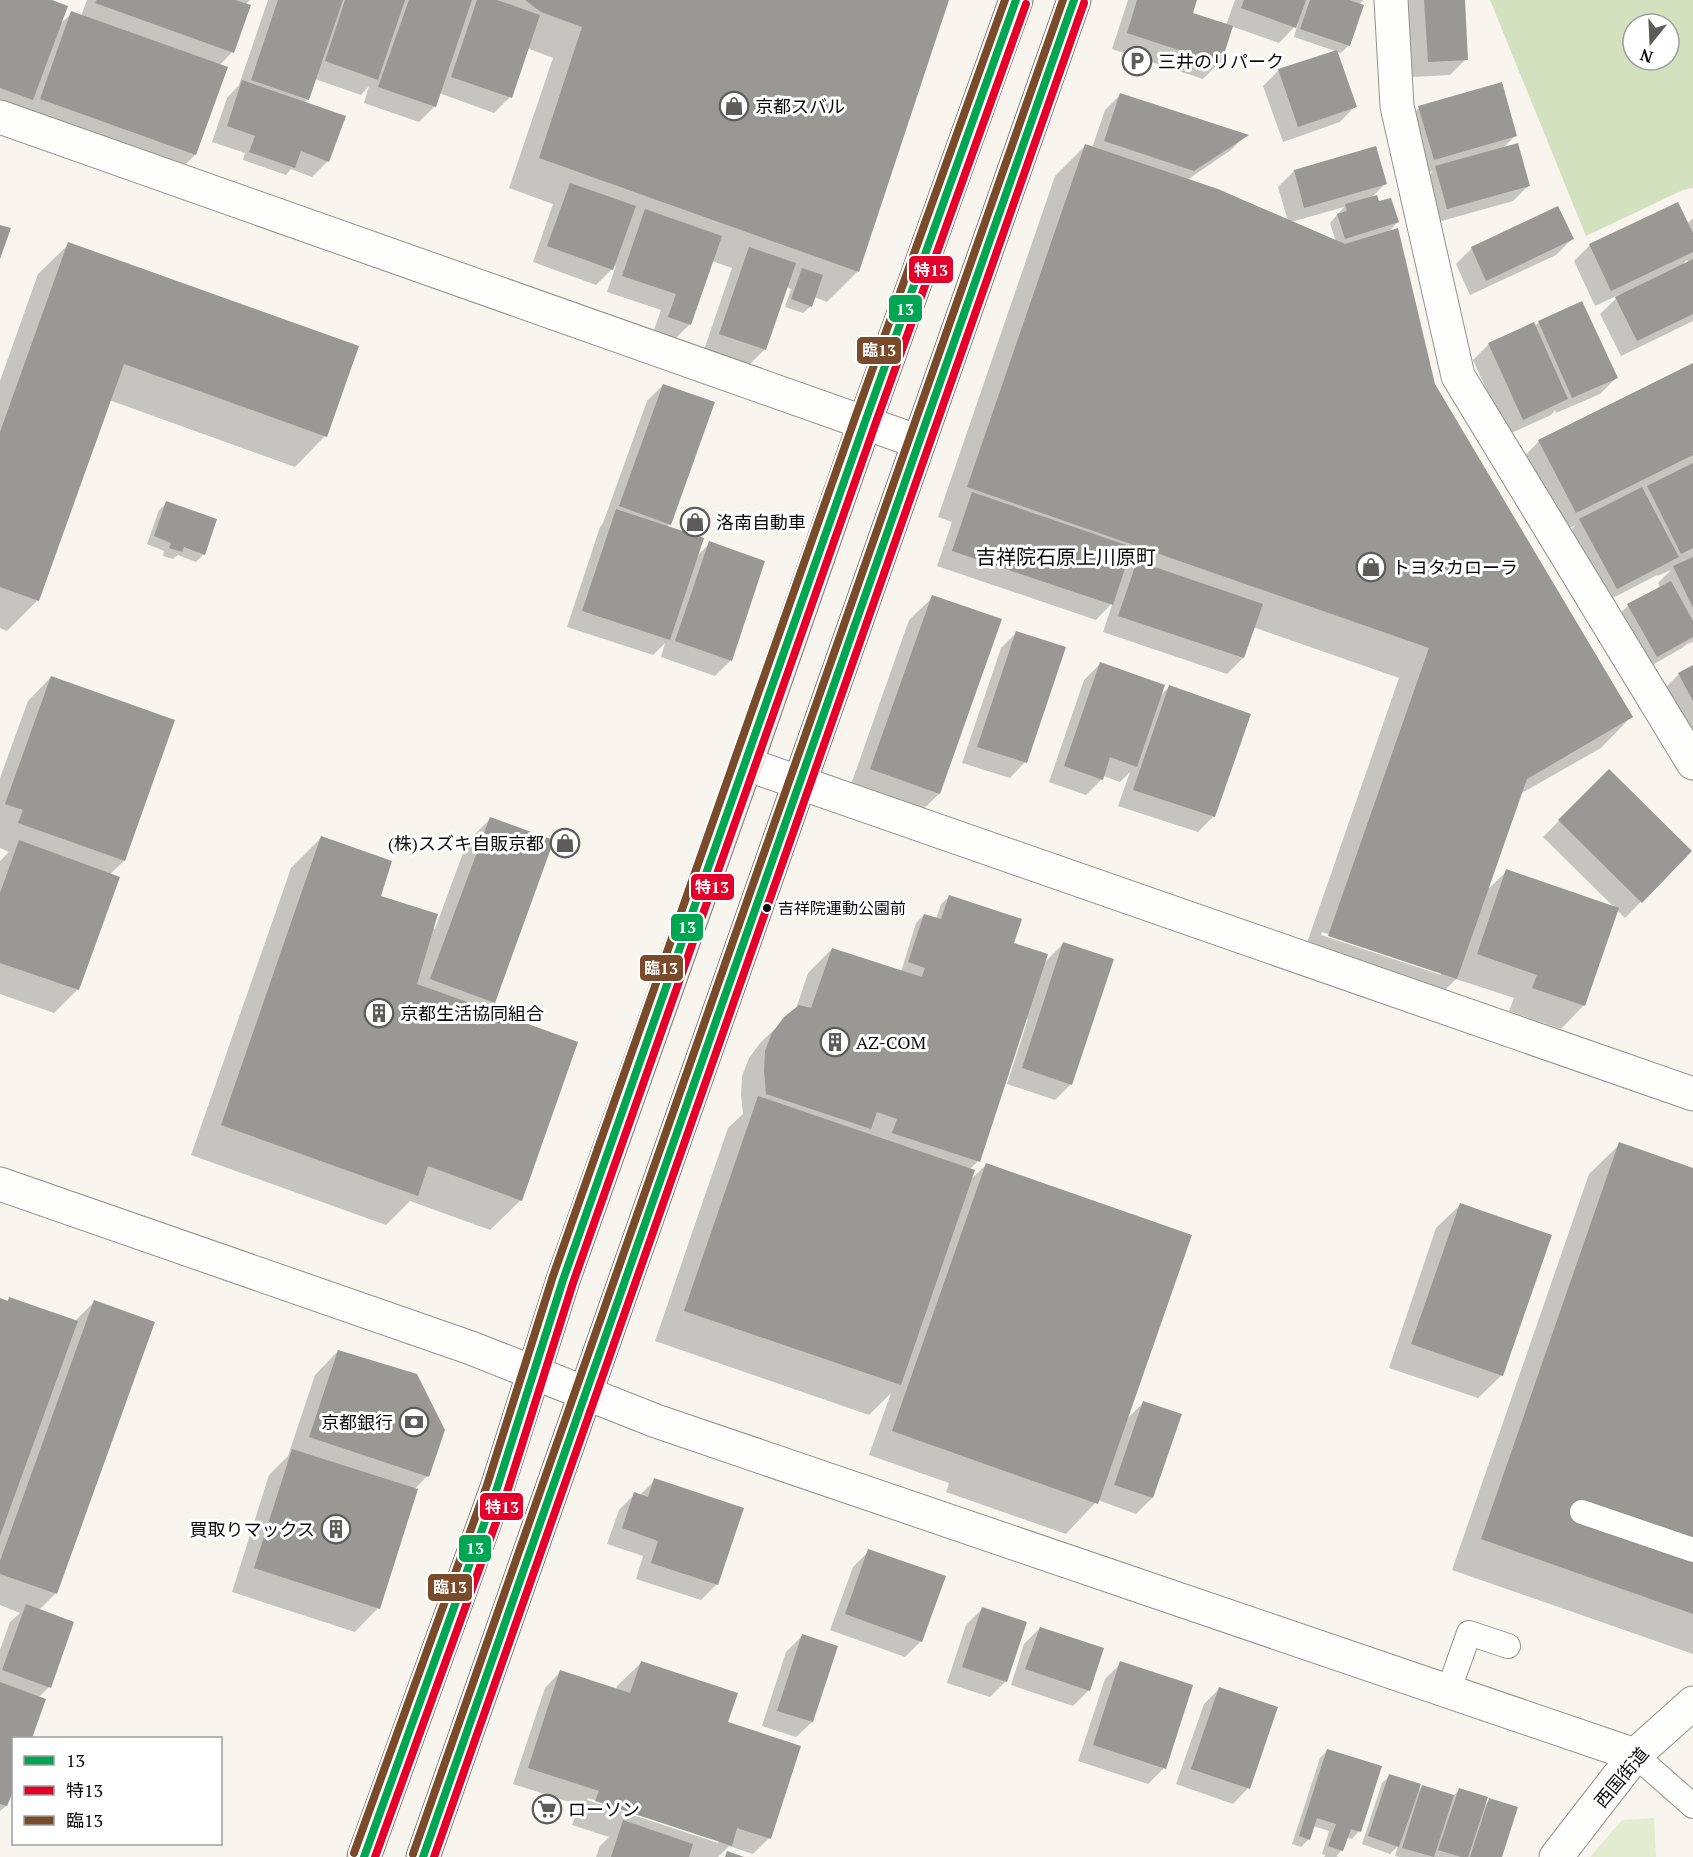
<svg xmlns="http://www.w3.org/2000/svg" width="1693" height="1857" font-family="'PT Serif','Noto Sans JP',serif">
<rect width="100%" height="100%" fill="#f8f5ee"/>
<!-- green -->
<path fill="#e3ebd0" d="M1654 1818 1656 1857H1590L1622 1820Z"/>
<!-- forest -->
<path fill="#d4e1bf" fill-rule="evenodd" d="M1490 0H1693V188L1683 190 1586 236ZM1633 24H1669V60H1633Z"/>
<!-- shadow -->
<path fill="#0003" fill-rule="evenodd" d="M0 0H48L59 25 72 13 81 16 87 0H250L245 5 232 52 219 66 195 155 171 178 0 120Z
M268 0H947L858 271 827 302 814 297 811 306 803 313 785 307 791 289 786 287 764 350 748 366 704 350 732 268 712 261 690 324 674 340 653 333 661 310 607 292 616 265 596 285 533 262 553 204 509 188 553 58 527 48 510 97 494 113 439 93 435 106 419 122 364 103 369 86 361 95 315 79 308 99 304 103 328 161 312 177 291 169 286 175 243 160 245 153 212 142 227 98 239 85Z
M1128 0H1195L1191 14 1226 25 1235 0H1363L1359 5 1349 45 1341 53 1294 37 1298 23 1279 43 1231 26 1219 63 1203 79 1112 49Z
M1408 0H1463L1466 59 1450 75 1412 77Z
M1279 70 1355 106 1340 122 1283 142 1263 86Z
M1121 94 1246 135 1231 150 1187 180 1288 221 1278 187 1294 171 1375 148 1385 184 1371 198 1398 222 1386 234 1433 384 1631 717 1601 748 1520 794 1486 891 1507 871 1616 909 1543 837 1609 771 1690 851 1625 918 1617 910 1584 1005 1561 1029 1509 1011 1514 998 1456 979 1426 1009 1299 966 1399 678 1253 627 1243 658 1227 674 1103 632 1113 602 1096 620 937 566 952 522 938 517 1055 176 1086 145 1092 148 1105 110ZM1344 207 1330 223 1336 242 1291 222ZM1322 932 1441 972V975L1321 935Z
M1419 108 1516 135 1502 149 1529 185 1513 201 1431 224 1420 184 1433 171 1418 175 1403 123Z
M1693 218V321L1621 356 1600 314 1621 294 1595 306 1574 261 1590 245 1687 224ZM1687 260 1689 263 1680 267Z
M1572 239 1556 255 1470 295 1456 264 1472 248Z
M69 244 325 436 295 467 109 400 38 600 7 631 0 628V381L38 274Z
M1582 303 1616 378 1600 394 1556 413 1555 410 1551 415 1507 435 1473 360 1489 344 1534 327 1539 322Z
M1693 365V642L1687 644 1682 648 1640 672 1612 621 1628 606 1660 588 1658 583 1671 570 1657 576V575L1601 604 1564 536 1576 525 1552 536 1516 465 1539 441Z
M663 385 670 524 666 527 697 556 710 543 731 660 715 676 661 657 665 643 653 655 567 627 600 527 603 523 647 401Z
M167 503 204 554 196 562 178 555 173 559 163 556 164 551 147 544 159 510Z
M933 597 1000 620 939 794 915 817 848 793 909 620Z
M1017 632 1025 762 1010 778 962 763 1001 648Z
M1100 664 1159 697 1169 687 1214 816 1198 832 1118 806 1130 772 1120 782 1103 776 1102 779 1086 795 1049 782 1084 680Z
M1693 667V746L1663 690 1679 674Z
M51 677 124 861 110 874 78 989 54 1013 0 994V861L9 852 0 848V778L28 701Z
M491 818 494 1002 485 1010 521 1200 490 1230 410 1201 386 1225 191 1155 291 868 321 838 379 897 435 929 467 842Z
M949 897 1012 944 1043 964 1063 944 1071 1084 1055 1100 1007 1084 1028 1019 1025 1018 978 1161 969 1170V1181L986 1165 1125 1421 1143 1403 1180 1415 1152 1498 1136 1514 1098 1500 1066 1534 946 1492 949 1483 869 1455 891 1393 869 1415 655 1341 728 1128 743 1114 741 1095 742 1076 749 1058 761 1042 796 1009 808 973 832 949 901 972 916 923 924 915 936 919 941 904Z
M1620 1144 1693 1170V1654L1452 1570 1589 1174Z
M1460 1205 1502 1375 1478 1398 1389 1368 1436 1228Z
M0 1299 6 1302 9 1299 75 1321 94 1302 153 1323 55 1594 38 1611 49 1687 38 1698 44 1700 30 1738H14L6 1806 0 1811V1650L10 1622 20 1613 0 1605Z
M338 1351 427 1476 414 1490 378 1608 355 1632 232 1592 269 1475 288 1456 315 1375Z
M655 1480 717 1584 701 1600 636 1579 643 1556 607 1544 619 1510 635 1494 639 1496Z
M869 1551 921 1641 905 1657 830 1630 853 1567Z
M982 1609 1006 1681 990 1697 947 1683 966 1625Z
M1040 1628 1089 1690 1073 1706 1011 1685 1024 1644Z
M802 1636 812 1722 796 1737 762 1726 786 1652Z
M641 1663 726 1723 769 1838 753 1854 729 1846 718 1857H596L600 1846 609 1837 572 1825 579 1805 513 1784 545 1688 560 1672 616 1690 617 1686ZM588 1798 718 1840V1843L587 1800Z
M1121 1663 1164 1768 1148 1784 1078 1761 1105 1679Z
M1220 1688 1248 1788 1233 1804 1176 1784 1204 1704Z
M1328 1750 1359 1831 1352 1839 1346 1837 1342 1850 1336 1856 1339 1857H1324L1326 1855 1322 1854 1329 1831 1313 1826 1309 1839 1301 1847 1292 1844 1320 1758Z
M1390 1776 1416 1793 1423 1786 1453 1796 1459 1790 1483 1807 1490 1800 1500 1857H1400L1395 1856 1398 1846 1390 1854 1362 1844 1382 1783Z"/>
<!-- building -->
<path fill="#9a9894" d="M0 0H52L68 6 33 100 0 88Z
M97 0H235L251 5 234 53 95 3Z
M278 0H343L309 100 251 80Z
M345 0H405L378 80 325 61Z
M409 0H472L436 107 378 87Z
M477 0H497L540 15 512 98 451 77Z
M525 0H949L859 272 539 158 582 27 541 12Z
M1137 0H1197L1193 13 1233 26 1221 64 1127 33Z
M1244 0H1306L1296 28 1241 8Z
M1310 0H1349L1364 5 1350 46 1300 29Z
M1424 0H1465L1468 60 1428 62Z
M71 11 228 67 196 155 40 99Z
M1337 50 1357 107 1298 127 1278 69Z
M242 80 346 116 329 162 301 151 295 168 249 152 255 136 227 126Z
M1502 82 1517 136 1434 160 1418 106Z
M1120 93 1249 135 1194 171 1104 141Z
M1518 143 1530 186 1447 209 1435 166Z
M1085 144 1218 189 1345 244 1398 228 1435 384 1633 717 1527 779 1457 979 1328 936 1429 648 967 487Z
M1376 146 1387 184 1304 208 1294 170Z
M570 183 636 206 613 270 547 246Z
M1377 195 1379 201 1391 198 1399 222 1345 239 1337 214 1347 211 1345 204Z
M1678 202 1693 233V252L1611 291 1589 244Z
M1558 206 1574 239 1486 281 1471 247Z
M645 209 722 236 691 325 668 317 676 294 622 276Z
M0 225 11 228 0 259Z
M68 242 359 346 327 437 124 364 39 601 0 587V432Z
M749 247 796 263 766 350 719 334Z
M1693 259V314L1637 341 1615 297Z
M802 268 823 275 812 307 791 299Z
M1582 301 1618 378 1572 398 1538 321Z
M1534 322 1568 399 1523 420 1488 343Z
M1693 363V455L1576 513 1538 440Z
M663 384 715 402 671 525 619 506Z
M1693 463V548L1681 554 1647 486Z
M1642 487 1679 557 1617 589 1579 519Z
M972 492 1132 547 1113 605 952 551Z
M166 501 217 519 205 555 184 547 182 552 169 548 171 543 154 536Z
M616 509 704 538 670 640 582 611Z
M709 541 765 561 732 661 675 641Z
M1693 557V608L1673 566Z
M1137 561 1263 604 1244 658 1118 616Z
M1671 581 1693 621V637L1657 657 1627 604Z
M932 595 1002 619 940 794 870 769Z
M1016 631 1066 647 1027 763 977 747Z
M1100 662 1165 685 1137 767 1110 757 1103 780 1064 766Z
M1693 665V701L1678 673Z
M51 676 175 720 125 861 18 823 23 810 5 804Z
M1169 685 1251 714 1215 817 1133 790Z
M1609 769 1692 851 1642 903 1558 820Z
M490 817 554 840 495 1003 430 979Z
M321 836 392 861 381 896 438 914 417 984 578 1042 522 1201 428 1166 418 1196 221 1125Z
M19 840 120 877 79 990 0 963V893Z
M1506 869 1619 908 1585 1006 1532 988 1537 975 1477 954Z
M949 895 1022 919 1014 943 1048 954 980 1162 892 1133 897 1119 877 1112 871 1129 766 1094 764 1071 765 1051 772 1033 784 1017 799 1005 811 1008 832 948 922 977 925 968 908 962 924 914 941 919Z
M1063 942 1114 959 1072 1085 1022 1068Z
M758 1096 975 1170 901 1385 684 1311Z
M1619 1142 1693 1168V1614L1481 1539Z
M986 1163 1192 1235 1098 1504 892 1431Z
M1460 1203 1552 1235 1503 1376 1411 1344Z
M9 1297 78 1321 0 1536V1298L8 1301Z
M94 1300 155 1322 57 1594 0 1574V1561Z
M338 1350 417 1374 445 1430 429 1477 309 1437Z
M1143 1401 1182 1414 1153 1498 1114 1485Z
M292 1449 418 1489 380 1609 254 1568Z
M654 1478 744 1508 718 1585 651 1563 658 1541 622 1528 634 1492 648 1497Z
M868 1549 946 1576 922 1642 845 1614Z
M26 1604 74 1622 51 1688 2 1670Z
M982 1607 1027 1622 1007 1682 962 1667Z
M1040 1627 1104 1648 1090 1691 1025 1669Z
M802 1634 838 1646 813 1722 777 1711Z
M641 1661 738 1693 728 1722 801 1746 771 1839 737 1828 732 1846 595 1801 599 1791 528 1768 560 1670 630 1693Z
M1120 1661 1193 1685 1166 1769 1093 1745Z
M0 1682 46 1699 32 1738H14V1789L7 1806 0 1804Z
M1219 1687 1278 1707 1250 1789 1191 1769Z
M1327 1749 1382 1766 1361 1832 1351 1829 1343 1851 1328 1846 1336 1824 1317 1818 1310 1840 1299 1836Z
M1389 1774 1421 1784 1399 1847 1368 1836Z
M1422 1785 1454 1795 1434 1857 1402 1848Z
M1459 1788 1488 1797 1468 1857H1461L1438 1850Z
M1489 1798 1518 1807 1502 1857H1470Z
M623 1820 693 1844 689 1857H611Z
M727 1851 744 1857H725Z"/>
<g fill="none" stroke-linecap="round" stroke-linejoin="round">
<!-- service casing -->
<g stroke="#91908d" stroke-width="26">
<path id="service" d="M1582 1512 1693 1550
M1448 1692 1469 1633 1508 1646
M1635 1755 1693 1806"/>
</g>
<!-- minor casing -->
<g stroke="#91908d" stroke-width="35">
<path id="minor" d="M1391 0 1397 106 1458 376 1693 763
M0 117 919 442
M746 764 1693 1094
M1556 1857 1635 1755 1693 1703"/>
</g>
<!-- tertiary casing -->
<g stroke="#91908d" stroke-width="35">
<path id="tertiary" d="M0 1184 471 1348 656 1421 1635 1755"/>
</g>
<!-- trunk casing -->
<g stroke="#7e7d7a" stroke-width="35">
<path id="trunk" d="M364 1857 497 1488 563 1280 746 764 865 422 1016 0
M423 1857 1074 0"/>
</g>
<!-- service -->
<use href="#service" stroke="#fefefc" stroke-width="24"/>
<!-- minor -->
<use href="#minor" stroke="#fefefc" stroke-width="33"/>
<!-- tertiary -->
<use href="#tertiary" stroke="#fefefc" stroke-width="33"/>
<!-- trunk -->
<use href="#trunk" stroke="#e8e0d7" stroke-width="33"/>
<!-- bus-1 casing -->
<g stroke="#fff" stroke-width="12">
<path id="bus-1" d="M364 1857 497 1488 563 1280 865 422 1016 0
M423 1857 1074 0"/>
</g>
<!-- bus-2 casing -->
<g stroke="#fff" stroke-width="12">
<path id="bus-2" d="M375 1857 507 1492 573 1283 875 425 1026 4
M434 1857 1084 3"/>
</g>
<!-- bus-3 casing -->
<g stroke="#fff" stroke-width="12">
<path id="bus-3" d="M354 1853 487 1485 553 1276 855 418 1005 0
M413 1854 1063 0"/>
</g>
<!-- bus-1 -->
<use href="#bus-1" stroke="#00a651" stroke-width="8"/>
<!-- bus-2 -->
<use href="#bus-2" stroke="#e4002b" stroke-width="8"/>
<!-- bus-3 -->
<use href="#bus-3" stroke="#7a4b2a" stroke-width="8"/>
</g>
<!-- icons -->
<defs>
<g id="parking-ring" transform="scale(1.5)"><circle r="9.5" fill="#fff" stroke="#5d5c5a" stroke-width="1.5"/><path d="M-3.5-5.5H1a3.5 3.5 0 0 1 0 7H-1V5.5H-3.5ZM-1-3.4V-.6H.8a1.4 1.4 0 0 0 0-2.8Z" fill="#5d5c5a"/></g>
<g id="shop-ring" transform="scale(1.5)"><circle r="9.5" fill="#fff" stroke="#5d5c5a" stroke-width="1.5"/><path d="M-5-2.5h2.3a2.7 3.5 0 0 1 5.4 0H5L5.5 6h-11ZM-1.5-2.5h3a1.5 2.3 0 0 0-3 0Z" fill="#5d5c5a"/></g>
<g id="building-ring" transform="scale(1.5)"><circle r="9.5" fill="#fff" stroke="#5d5c5a" stroke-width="1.5"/><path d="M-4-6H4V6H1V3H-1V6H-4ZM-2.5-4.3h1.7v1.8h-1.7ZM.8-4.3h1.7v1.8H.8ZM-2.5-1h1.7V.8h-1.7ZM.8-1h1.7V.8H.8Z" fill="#5d5c5a"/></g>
<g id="bank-ring" transform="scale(1.5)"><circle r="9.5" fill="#fff" stroke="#5d5c5a" stroke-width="1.5"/><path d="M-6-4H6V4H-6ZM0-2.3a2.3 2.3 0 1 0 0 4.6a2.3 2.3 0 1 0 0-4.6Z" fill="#5d5c5a"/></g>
<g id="supermarket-ring" transform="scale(1.5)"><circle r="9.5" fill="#fff" stroke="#5d5c5a" stroke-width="1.5"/><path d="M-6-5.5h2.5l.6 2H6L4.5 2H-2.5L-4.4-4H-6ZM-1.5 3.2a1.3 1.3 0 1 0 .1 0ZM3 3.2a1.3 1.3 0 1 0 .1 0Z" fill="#5d5c5a"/></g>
</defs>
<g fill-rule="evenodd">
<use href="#parking-ring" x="1137" y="61"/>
<use href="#shop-ring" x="734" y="106"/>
<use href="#shop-ring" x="695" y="522"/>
<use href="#shop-ring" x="1371" y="567"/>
<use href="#shop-ring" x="565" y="843"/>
<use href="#building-ring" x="379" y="1013"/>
<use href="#building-ring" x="835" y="1042"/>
<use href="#bank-ring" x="414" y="1422"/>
<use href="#building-ring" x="336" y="1529"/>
<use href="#supermarket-ring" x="547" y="1809"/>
</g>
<!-- markers -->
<circle fill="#0a0a0a" stroke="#fff" stroke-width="2" cx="767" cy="908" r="5"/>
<g text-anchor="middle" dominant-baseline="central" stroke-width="6" stroke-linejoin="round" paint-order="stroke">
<!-- bus labels -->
<g font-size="16" fill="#0a0a0a" stroke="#fff" text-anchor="start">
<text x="778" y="908">吉祥院運動公園前</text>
</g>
<!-- poi labels -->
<g font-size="18" fill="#0a0a0a" stroke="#fff" text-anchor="start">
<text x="1158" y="61">三井のリパーク</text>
<text x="755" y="106">京都スバル</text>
<text x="716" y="522">洛南自動車</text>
<text x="1392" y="567">トヨタカローラ</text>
<text x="544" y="843" text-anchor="end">(株)スズキ自販京都</text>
<text x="400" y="1013">京都生活協同組合</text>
<text x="856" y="1042">AZ-COM</text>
<text x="393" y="1422" text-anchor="end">京都銀行</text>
<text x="315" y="1529" text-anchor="end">買取りマックス</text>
<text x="568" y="1809">ローソン</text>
</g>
<!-- street labels -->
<g font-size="18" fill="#0a0a0a" stroke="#fff">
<text transform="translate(1621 1777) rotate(-50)">西国街道</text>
</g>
<!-- neighbourhood labels -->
<g font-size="20" fill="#0a0a0a" stroke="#fff">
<text x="1066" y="556">吉祥院石原上川原町</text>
</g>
</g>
<g stroke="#fff" stroke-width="2">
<rect x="908" y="255" width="46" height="29" rx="6" fill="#e4002b"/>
<rect x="888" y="294" width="35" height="29" rx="6" fill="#00a651"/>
<rect x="856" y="336" width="46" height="29" rx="6" fill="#7a4b2a"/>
<rect x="690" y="873" width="45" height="28" rx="6" fill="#e4002b"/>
<rect x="670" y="913" width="34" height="29" rx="6" fill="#00a651"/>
<rect x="639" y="954" width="45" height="28" rx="6" fill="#7a4b2a"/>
<rect x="479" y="1492" width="45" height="29" rx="6" fill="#e4002b"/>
<rect x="458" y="1534" width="34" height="29" rx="6" fill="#00a651"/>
<rect x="427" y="1573" width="46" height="29" rx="6" fill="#7a4b2a"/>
</g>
<g font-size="16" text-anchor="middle" font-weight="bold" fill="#fff">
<text x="931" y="276">特13</text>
<text x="905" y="315">13</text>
<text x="879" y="356">臨13</text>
<text x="712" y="893">特13</text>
<text x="687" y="933">13</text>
<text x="661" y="974">臨13</text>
<text x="502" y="1513">特13</text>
<text x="475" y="1554">13</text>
<text x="450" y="1593">臨13</text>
</g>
<!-- legend -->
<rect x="12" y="1737" width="210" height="108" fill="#ffffff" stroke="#9d9d9d" stroke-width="1.5"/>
<rect x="24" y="1756" width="30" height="9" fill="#00a651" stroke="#9d9d9d" stroke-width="1.5"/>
<text x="66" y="1767" font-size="18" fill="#0a0a0a">13</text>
<rect x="24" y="1786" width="30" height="9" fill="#e4002b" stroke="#9d9d9d" stroke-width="1.5"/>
<text x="66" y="1797" font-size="18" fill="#0a0a0a">特13</text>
<rect x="24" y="1816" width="30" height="9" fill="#7a4b2a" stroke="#9d9d9d" stroke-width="1.5"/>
<text x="66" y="1827" font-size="18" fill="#0a0a0a">臨13</text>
<!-- north arrow -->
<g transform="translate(1651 42) rotate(198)"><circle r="28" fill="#ffffff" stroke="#9d9d9d" stroke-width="1.5"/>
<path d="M0-4.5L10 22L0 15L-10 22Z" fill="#5d5c5a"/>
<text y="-9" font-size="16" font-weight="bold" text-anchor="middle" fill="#0a0a0a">N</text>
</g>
</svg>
